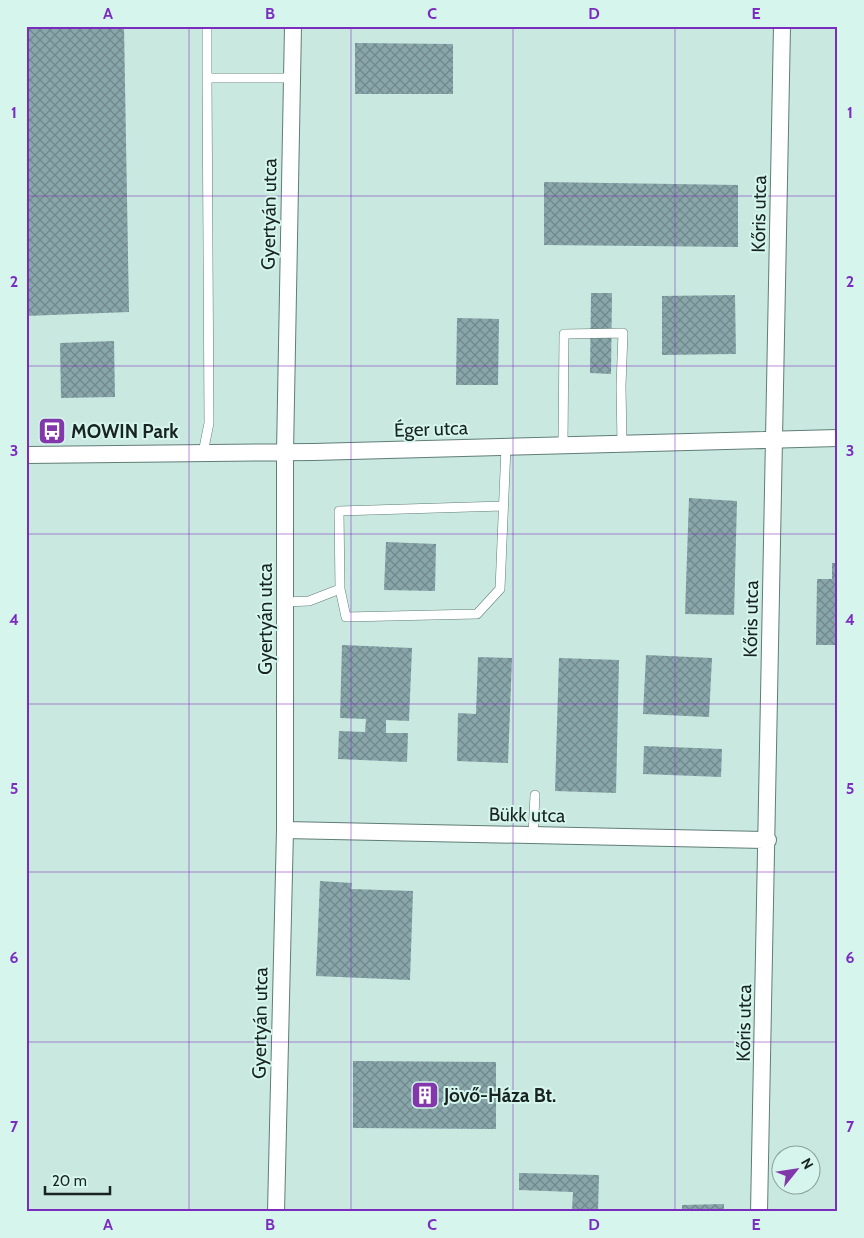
<svg xmlns="http://www.w3.org/2000/svg" width="864" height="1238" font-family="Cabin,sans-serif">
<defs>
<pattern id="building-cross-hatch" width="8" height="8" patternUnits="userSpaceOnUse" patternTransform="scale(1.25)"><rect width="8" height="8" fill="#89a7ab"/><path d="M0 0l8 8M0 8l8-8" fill="none" stroke="#6f888b"/></pattern>
</defs>
<rect width="100%" height="100%" fill="#c9e8e0"/>
<!-- building -->
<path fill="url(#building-cross-hatch)" d="M26 26H124L129 312 26 316Z
M355 43 453 44V94H355Z
M544 182 738 185V247L544 245Z
M591 293H612L611 374 590 373Z
M735 295 736 354 662 355V296Z
M457 318 499 319 498 385H456Z
M114 341 115 397 61 398 60 343Z
M689 498 737 501 734 615 685 614Z
M386 542 436 544 435 591 384 590Z
M832 563H838V645H816L817 579H832Z
M342 645 412 648 409 721 386 720V733H408L407 762 338 759 339 731 365 732 366 719 340 718Z
M646 655 712 658 709 717 643 714Z
M478 657 512 658 508 763 457 761 458 713 476 714Z
M559 658 619 660 616 793 555 791Z
M644 746 722 749 721 777 643 774Z
M320 881 352 883 351 889 413 891 410 980 316 976Z
M353 1061 496 1062V1129L353 1128Z
M519 1173 599 1175 598 1211 572 1210 573 1192 519 1190Z
M724 1204V1212H682V1205Z"/>
<g fill="none" stroke-linecap="round" stroke-linejoin="round">
<!-- lane casing -->
<g stroke="#607d76" stroke-width="10">
<path id="lane" d="M207 26V78
M563 445 564 334 623 333 621 386 622 444
M203 453 209 423 207 78H291
M340 589 339 511 503 506
M285 602 309 601 340 589 346 617 477 614 500 589 506 447
M533 835 535 795"/>
</g>
<!-- street casing -->
<g stroke="#607d76" stroke-width="18">
<path id="street" d="M26 455 313 452 838 438
M285 830 768 840
M276 1212 285 830V452L293 26
M759 1212 782 26"/>
</g>
<!-- lane -->
<use href="#lane" stroke="#fff" stroke-width="9"/>
<!-- street -->
<use href="#street" stroke="#fff" stroke-width="16"/>
</g>
<!-- grid -->
<path fill="none" stroke="#7b2cbf" stroke-width="1" stroke-opacity="0.55" d="M189 26V1212M351 26V1212M513 26V1212M675 26V1212M26 196H838M26 366H838M26 534H838M26 704H838M26 872H838M26 1042H838"/>
<!-- icons -->
<defs>
<g id="bus-square" transform="scale(1.4375)"><rect x="-9" y="-9" width="18" height="18" rx="4" fill="#8238aa" stroke="#d6f5ed"/><path d="M-5-6H5V4H4V6H2V4H-2V6H-4V4H-5ZM-3.5-4V0h7V-4ZM-3.5 1.2v1.5H-2V1.2ZM2 1.2v1.5H3.5V1.2Z" fill="#fff"/></g>
<g id="building-square" transform="scale(1.4375)"><rect x="-9" y="-9" width="18" height="18" rx="4" fill="#8238aa" stroke="#d6f5ed"/><path d="M-4-6H4V6H1V3H-1V6H-4ZM-2.5-4.3h1.7v1.8h-1.7ZM.8-4.3h1.7v1.8H.8ZM-2.5-1h1.7V.8h-1.7ZM.8-1h1.7V.8H.8Z" fill="#fff"/></g>
</defs>
<g fill-rule="evenodd">
<use href="#bus-square" x="52" y="431"/>
<use href="#building-square" x="425" y="1095"/>
</g>
<g text-anchor="middle" dominant-baseline="central" stroke-width="4" stroke-linejoin="round" paint-order="stroke">
<!-- street labels -->
<g font-size="19" fill="#182421" stroke="#d6f5ed">
<text transform="translate(269 214) rotate(-89)">Gyertyán utca</text>
<text transform="translate(759 214) rotate(-89)">Kőris utca</text>
<text transform="translate(431 429) rotate(-2)">Éger utca</text>
<text transform="translate(265 619) rotate(-90)">Gyertyán utca</text>
<text transform="translate(751 619) rotate(-89)">Kőris utca</text>
<text transform="translate(527 815) rotate(1)">Bükk utca</text>
<text transform="translate(260 1023) rotate(-89)">Gyertyán utca</text>
<text transform="translate(744 1023) rotate(-89)">Kőris utca</text>
</g>
<!-- poi labels -->
<g font-size="19" font-weight="bold" fill="#182421" stroke="#d6f5ed" text-anchor="start">
<text x="71" y="431">MOWIN Park</text>
<text x="444" y="1095">Jövő-Háza Bt.</text>
</g>
</g>
<!-- border -->
<rect width="864" height="1238" fill="none" stroke="#d6f5ed" stroke-width="55"/>
<!-- north arrow -->
<g transform="translate(796 1170) rotate(60)"><circle r="24" fill="#d6f5ed" stroke="#8aa19b"/>
<path d="M0-4L9 19L0 12L-9 19Z" fill="#8238aa"/>
<text y="-8" font-size="14" font-weight="bold" text-anchor="middle" fill="#182421">N</text>
</g>
<!-- scale -->
<path d="M45 1186v8h65v-8" fill="none" stroke="#182421" stroke-width="2.5"/>
<text x="52" y="1186" font-size="15" fill="#182421" stroke="#d6f5ed" stroke-width="4" paint-order="stroke">20 m</text>
<rect x="28" y="28" width="808" height="1182" fill="none" stroke="#7b2cbf" stroke-width="2"/>
<g font-size="16" text-anchor="middle" font-weight="bold" fill="#7b2cbf">
<text x="108" y="19">A</text>
<text x="270" y="19">B</text>
<text x="432" y="19">C</text>
<text x="594" y="19">D</text>
<text x="756" y="19">E</text>
<text x="14" y="118">1</text>
<text x="850" y="118">1</text>
<text x="14" y="287">2</text>
<text x="850" y="287">2</text>
<text x="14" y="456">3</text>
<text x="850" y="456">3</text>
<text x="14" y="625">4</text>
<text x="850" y="625">4</text>
<text x="14" y="794">5</text>
<text x="850" y="794">5</text>
<text x="14" y="963">6</text>
<text x="850" y="963">6</text>
<text x="14" y="1132">7</text>
<text x="850" y="1132">7</text>
<text x="108" y="1230">A</text>
<text x="270" y="1230">B</text>
<text x="432" y="1230">C</text>
<text x="594" y="1230">D</text>
<text x="756" y="1230">E</text>
</g>
</svg>
